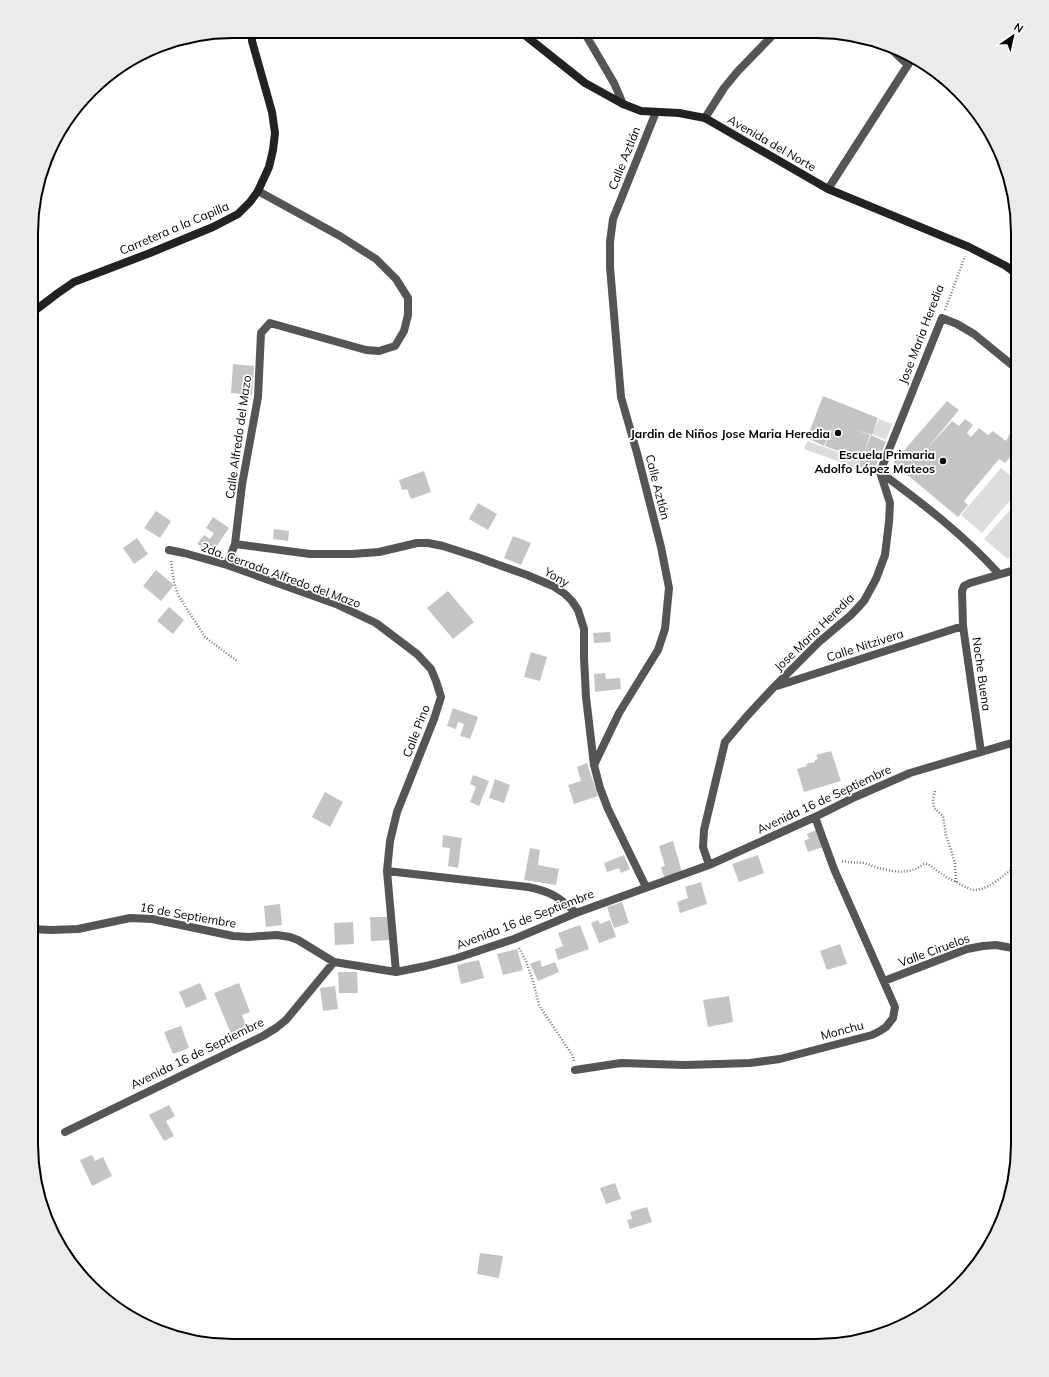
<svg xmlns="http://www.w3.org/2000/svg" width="1049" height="1377" font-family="Mulish,sans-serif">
<rect width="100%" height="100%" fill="#fff"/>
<!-- green -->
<path fill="#dcdcdc" d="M879 419 892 424 886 440 872 434Z
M807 441 860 460 857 468 804 449Z
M1001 468 1018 482V491L982 533 961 515Z
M1018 501V547L1008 559 984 539Z"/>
<!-- building -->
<path fill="#c4c4c4" d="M233 364 254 366 252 395 231 393Z
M823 396 878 418 872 435 851 428 870 435 863 455 871 435 886 442 873 472 858 466 861 460 825 446 835 422 824 446 807 438Z
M947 401 959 410 926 450 952 421 959 426 965 419 973 425 967 433 971 437 979 428 988 435 993 431 1006 441 1018 418V451L1017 450 1005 463 999 459 964 501 968 505 958 517 893 463Z
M424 471 431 492 411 499 407 489 402 490 399 480Z
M478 503 497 514 488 530 469 519Z
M156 511 171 521 160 538 144 528Z
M213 517 229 528 212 553 197 544 204 535 210 539 214 533 206 528Z
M274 529 289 531 288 541 273 539Z
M513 536 531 543 521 565 504 558Z
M137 538 148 554 134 564 123 548Z
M156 570 174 585 161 601 143 586Z
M448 591 474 622 453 639 427 608Z
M169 607 184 620 173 634 157 621Z
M610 632 611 642 594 643 593 633Z
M531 652 547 657 540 681 524 677Z
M605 673 606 679 620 678 621 689 595 692 594 674Z
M453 708 478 717 470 739 460 736 464 724 458 722 456 729 447 726Z
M831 751 841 781 804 792 797 769 807 766 806 764 815 762V760L818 759 816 755Z
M587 763 598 796 574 804 568 785 581 781 577 767Z
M473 775 489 781 479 806 470 802 476 787 470 784Z
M495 779 510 785 504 803 489 798Z
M325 792 343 802 330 827 312 817Z
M816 830 823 847 808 852 804 841 809 839 807 834Z
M443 835 462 838 458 868 448 866 450 848 442 847Z
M673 841 682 872 664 877 661 867 665 866 659 846Z
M530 848 540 850 538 865 559 869 556 885 524 880Z
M624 855 630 869 621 873 619 868 607 872 604 863Z
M758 855 764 873 739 882 732 864Z
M701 882 707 904 680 913 677 902 688 898 685 887Z
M622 902 629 923 614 928 607 907Z
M280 904 282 925 266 927 264 906Z
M370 917H389L390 940 371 941Z
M598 920 600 924 610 920 616 937 599 943 591 923Z
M353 922 354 944 335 945 334 923Z
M580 925 589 949 558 960 555 949 563 946 558 933Z
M840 944 847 964 827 970 820 951Z
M517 949 523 970 503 975 497 954Z
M479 960 484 978 461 984 457 965Z
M540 960 542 967 555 962 559 972 538 981 530 964Z
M338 972H357L358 993H339Z
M200 983 207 999 186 1008 179 992Z
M239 983 250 1012 242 1015 248 1030 232 1036 214 993Z
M335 986 338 1009 323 1011 320 988Z
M729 996 733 1022 708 1027 703 1000Z
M181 1026 189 1048 173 1054 164 1032Z
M169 1105 175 1116 166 1121 174 1136 164 1141 149 1115Z
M92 1155 95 1161 103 1157 112 1176 92 1186 80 1160Z
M615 1183 621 1199 606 1204 600 1188Z
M647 1207 652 1222 630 1229 627 1220 632 1219 630 1212Z
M480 1253 503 1256 499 1278 477 1274Z"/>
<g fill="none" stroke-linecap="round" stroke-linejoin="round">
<!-- path -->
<path stroke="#777" stroke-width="2.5" stroke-dasharray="1 2" stroke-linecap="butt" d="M945 310 965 256
M171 561 174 582 178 595 205 637 237 661
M935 791 933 799 934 808 943 816 946 835 955 863 956 882
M842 861C850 863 856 862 864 863 869 864 874 867 879 868 895 872 909 875 924 864H928L946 877 972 890C987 891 1000 878 1011 870
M519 948 526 961 533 981 539 1005 573 1056 574 1061"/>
<!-- street -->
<path stroke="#555" stroke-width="8" d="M584 32 614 83 623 104
M887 45 908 65
M705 118 724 88 738 71 775 33
M828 189 913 57
M880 472C922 503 964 535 999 574
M235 544 310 554H352L379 552 417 543H428L443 546 477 557 527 575 553 586 565 594 572 601 578 610 584 629V658L586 697 594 765 600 788 608 809 646 887
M169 550 184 553 227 565 336 604 376 623 417 654 431 669 436 681 441 697 434 719 397 812 390 841 387 871 396 972
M227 565 235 544 242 485 258 397 261 333 270 323 366 350 379 351 395 346 404 331 408 315V298L396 279 376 259 340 236 258 191
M777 686 963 626
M981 752 963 626 962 591 964 586 970 583 1018 569
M594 765 619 713 658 650 665 629 669 588 661 547 637 453 621 397 610 267V242L613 219 656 112
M709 865 703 847 704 830 725 742 747 716 774 687 819 642 851 615 864 601 876 579 885 555 889 522 890 503 880 472 942 318 957 324 974 334 1018 370
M387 871 528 887C549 891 560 897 576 913
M31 929 51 930 78 929 130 918 152 919 233 936 248 937 277 935 290 937 298 940 334 962
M884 981 967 949 983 946 996 945 1018 949
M575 1070 621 1063 684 1065 719 1064 750 1063 780 1059 872 1035 880 1031 886 1027 893 1018 895 1007 834 869 815 817
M65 1132 263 1036 276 1028 286 1020 334 962 396 972 426 966 457 958 514 939 576 913 709 865 815 817 855 797 910 773 1018 741"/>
<!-- secondary -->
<path stroke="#222" stroke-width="8" d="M521 32 585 83 623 104 641 111 679 113 705 118 828 189 969 247 1006 266 1018 275
M33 312 58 293 74 282 150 253 213 227 238 214 250 202 258 191 269 167 273 150 275 133 272 112 252 41V31"/>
</g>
<!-- markers -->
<g fill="#000" stroke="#fff" stroke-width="1.5">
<circle cx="838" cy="433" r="4"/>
<circle cx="943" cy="461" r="4"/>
</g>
<g text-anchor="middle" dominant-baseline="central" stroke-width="3.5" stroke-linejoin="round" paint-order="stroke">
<!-- street labels -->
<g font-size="12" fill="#000" stroke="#fff">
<text transform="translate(772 143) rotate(30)">Avenida del Norte</text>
<text transform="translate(624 158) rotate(-68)">Calle Aztlán</text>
<text transform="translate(174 228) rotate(-23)">Carretera a la Capilla</text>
<text transform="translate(921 334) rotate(-69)">Jose Maria Heredia</text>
<text transform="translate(238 437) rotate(-82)">Calle Alfredo del Mazo</text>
<text transform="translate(658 487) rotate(76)">Calle Aztlán</text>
<text transform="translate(281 575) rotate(20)">2da. Cerrada Alfredo del Mazo</text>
<text transform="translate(557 577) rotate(29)">Yony</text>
<text transform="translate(814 632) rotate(-44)">Jose Maria Heredia</text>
<text transform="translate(865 645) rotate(-18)">Calle Nitzivera</text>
<text transform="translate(982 674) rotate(82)">Noche Buena</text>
<text transform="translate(416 731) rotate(-69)">Calle Pino</text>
<text transform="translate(824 799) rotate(-25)">Avenida 16 de Septiembre</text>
<text transform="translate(188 915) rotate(10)">16 de Septiembre</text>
<text transform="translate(525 919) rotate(-21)">Avenida 16 de Septiembre</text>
<text transform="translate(934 950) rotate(-20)">Valle Ciruelos</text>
<text transform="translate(842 1030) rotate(-15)">Monchu</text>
<text transform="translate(197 1053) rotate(-26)">Avenida 16 de Septiembre</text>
</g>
<!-- poi labels -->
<g font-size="12" font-weight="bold" fill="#000" stroke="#fff" text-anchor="end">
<text x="830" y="433">Jardin de Niños Jose Maria Heredia</text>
<text x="935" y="454">Escuela Primaria<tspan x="935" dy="14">Adolfo López Mateos</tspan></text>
</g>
</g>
<!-- crop -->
<path d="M0 0H1049V1377H0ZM233 38H816A195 195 0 0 1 1011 233V1144A195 195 0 0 1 816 1339H233A195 195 0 0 1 38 1144V233A195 195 0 0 1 233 38Z" fill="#ebebeb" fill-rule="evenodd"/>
<path fill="none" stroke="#000" stroke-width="2" d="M233 38H816A195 195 0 0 1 1011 233V1144A195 195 0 0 1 816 1339H233A195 195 0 0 1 38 1144V233A195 195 0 0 1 233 38Z"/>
<!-- north arrow -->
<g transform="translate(1013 36) rotate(34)" stroke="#ffffff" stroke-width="3" paint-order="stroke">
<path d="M0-3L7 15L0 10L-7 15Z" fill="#000000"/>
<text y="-6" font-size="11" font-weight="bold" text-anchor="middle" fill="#000000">N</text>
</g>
</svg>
